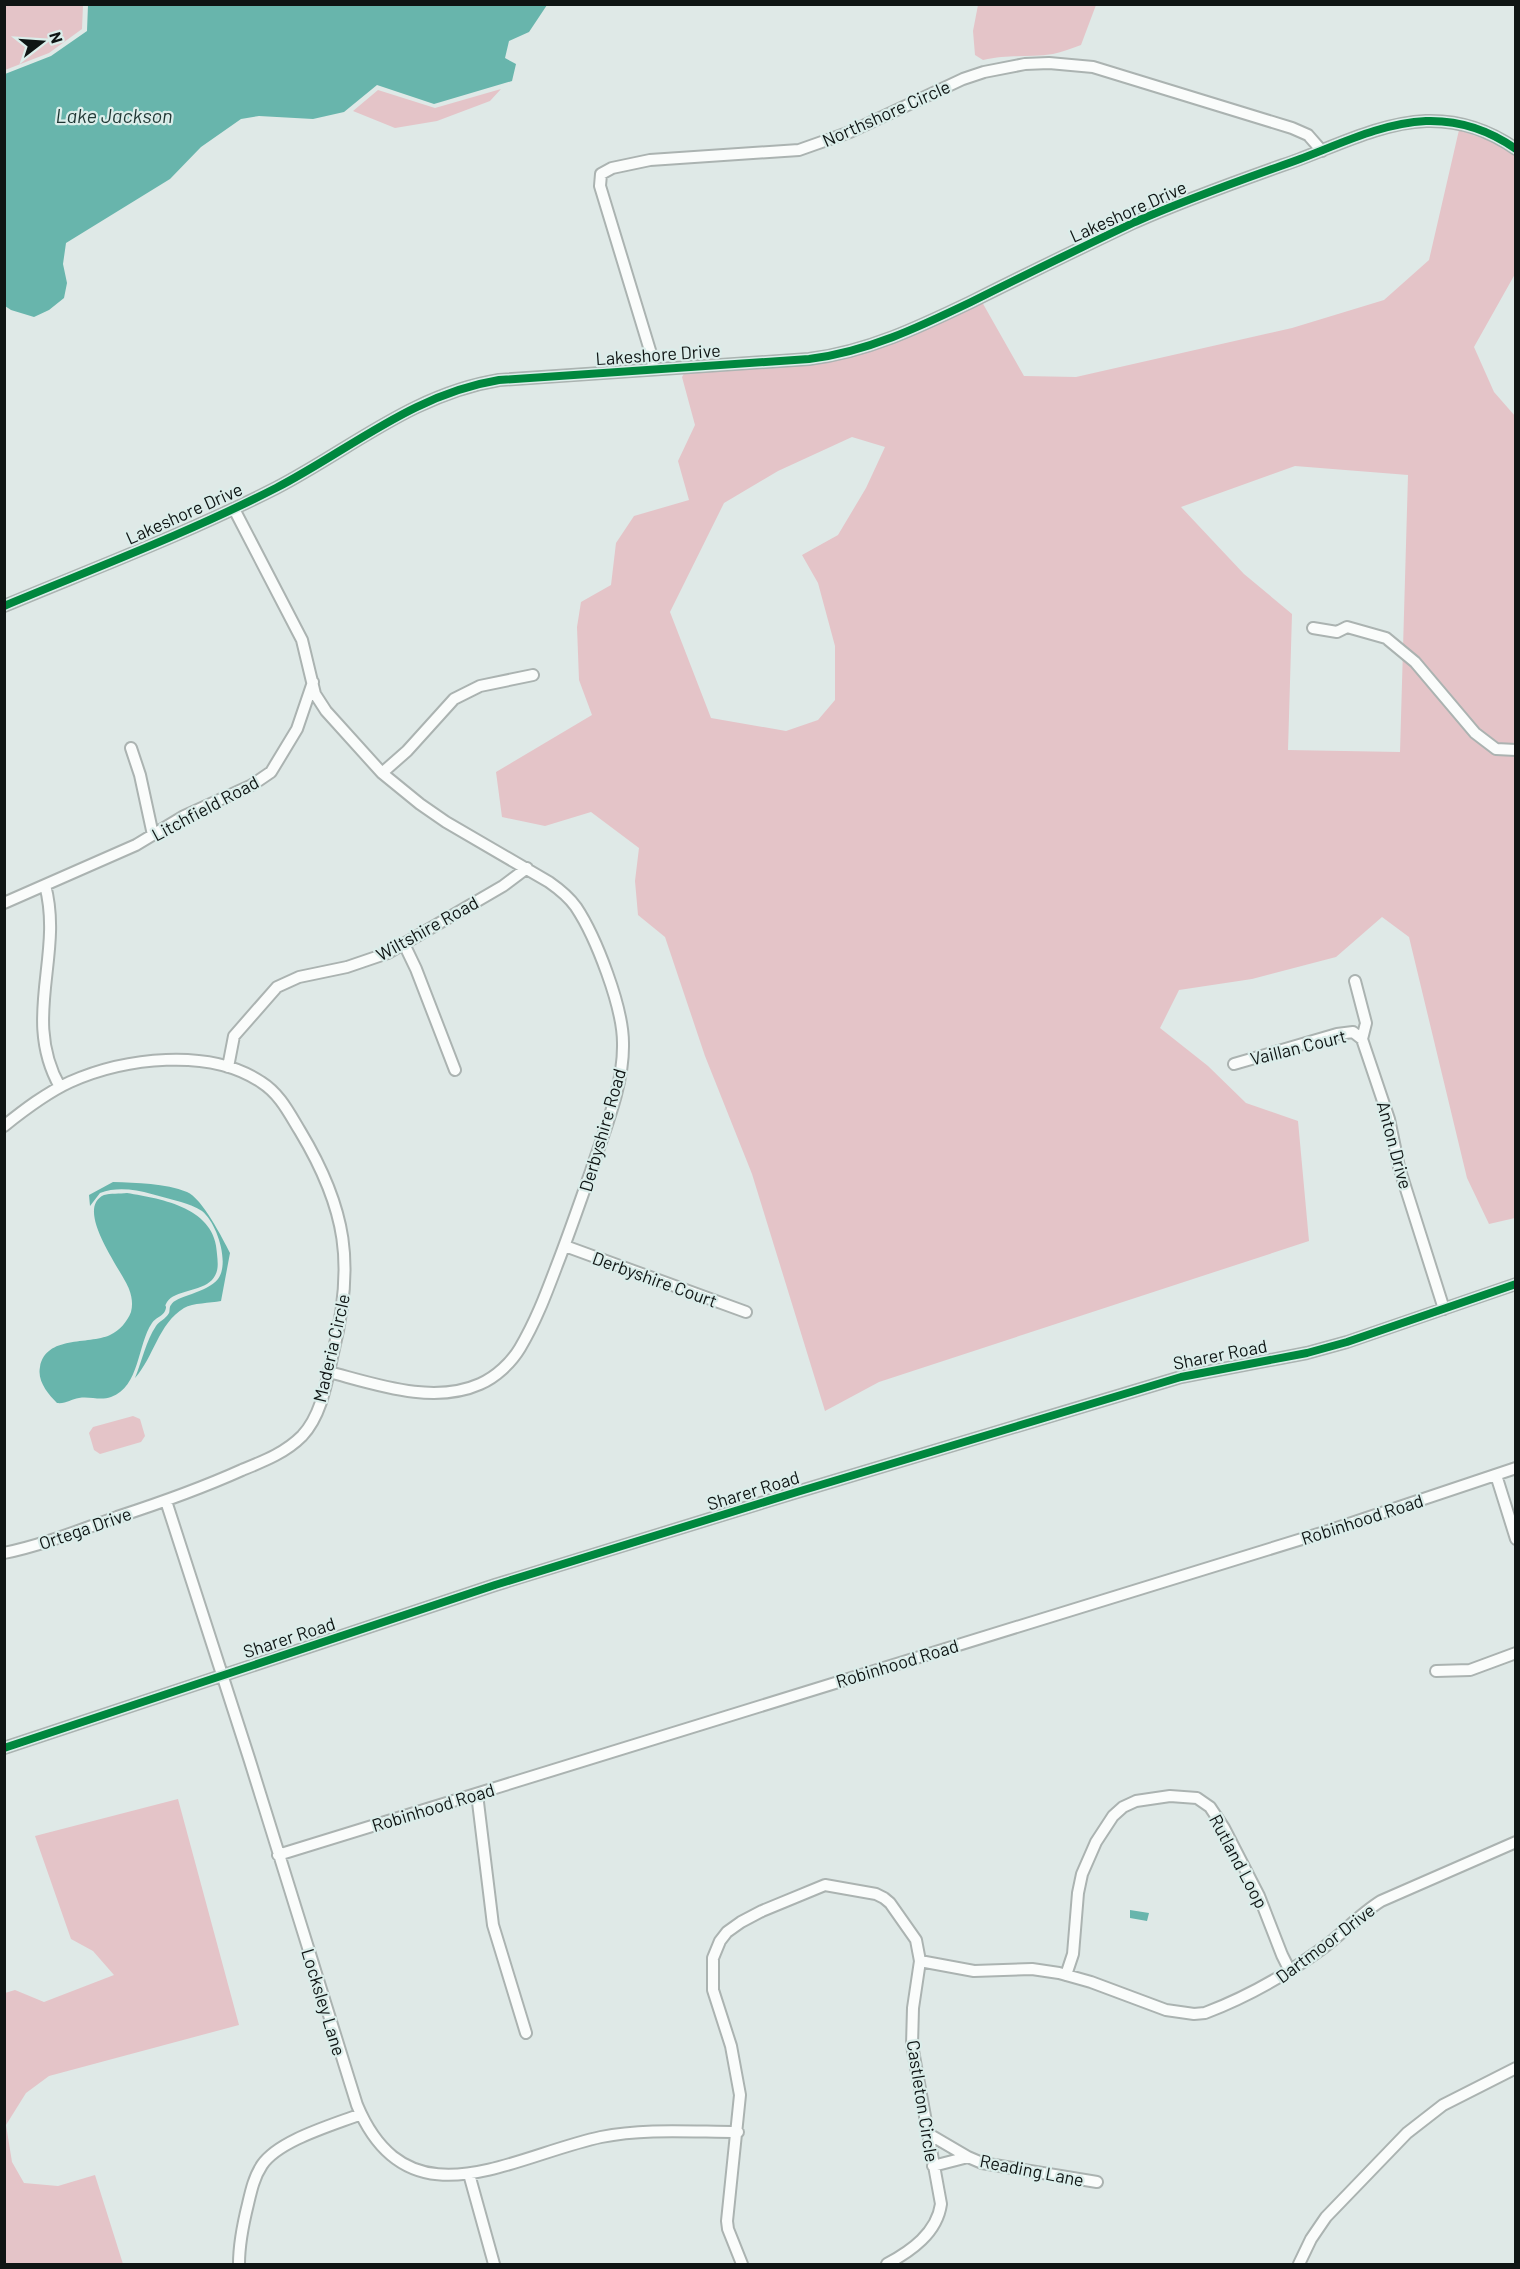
<svg xmlns="http://www.w3.org/2000/svg" width="1520" height="2269" font-family="Barlow,sans-serif">
<rect width="100%" height="100%" fill="#dfe9e7"/>
<!-- green -->
<path fill="#e4c4c8" fill-rule="evenodd" d="M4 5H83L82 29 49 53 5 70Z
M978 5V4L1096 5 1081 45C1072 48 1062 52 1053 54 1028 58 1009 54 983 60L975 55 973 31Z
M501 89 490 101 437 121 395 128 353 111 378 90 435 108Z
M1459 130 1496 143 1515 155V274L1474 347 1494 392 1515 416V1218L1489 1224 1467 1178 1409 937 1382 917 1336 957 1252 979 1179 990 1160 1028 1208 1066 1246 1103 1298 1121 1309 1241 879 1382 825 1411 752 1174 705 1056 665 937 638 915 635 881 639 848 591 812 545 826 502 817 496 772 592 715 579 680 577 627 581 602 611 585 616 543 634 516 689 500 678 461 695 425 682 377 685 372C742 368 805 370 859 355 902 343 942 321 982 302L1024 376 1076 377 1292 328 1384 300 1429 260ZM852 437 885 447 866 488 838 535 802 555 818 583 835 646V700L818 720 786 731 711 718 670 612 724 503 778 471ZM1295 466 1408 475 1400 752 1288 750 1292 614 1244 574 1181 507Z
M133 1416 140 1419 145 1436 141 1442 100 1454 94 1450 89 1433 93 1427Z
M178 1799 239 2025 49 2076 26 2093 6 2125 12 2162 24 2183 58 2186 95 2175 123 2264H5V1993L15 1990 44 2002 114 1975 93 1951 71 1939 35 1836Z"/>
<!-- water -->
<path fill="#68b5ac" d="M88 5V4L547 5 529 32 509 41 505 58 516 64 512 81 434 104 377 85 344 112 313 119 259 116 241 119 201 147 170 179 66 243 63 264 67 283 64 298 49 310 34 317 11 310 5 306V74L51 56 87 31Z
M113 1182C137 1183 165 1183 187 1192 202 1198 223 1239 230 1253L221 1301C210 1303 193 1303 184 1308 158 1324 154 1357 135 1378 142 1361 146 1341 156 1326 159 1321 166 1319 169 1313 170 1311 169 1307 171 1305 175 1296 207 1293 218 1279 230 1263 217 1223 202 1211 196 1207 188 1204 181 1202 155 1196 127 1183 100 1193L90 1206 89 1195Z
M127 1193C163 1199 216 1208 217 1254 218 1264 219 1272 212 1280 200 1292 175 1290 167 1302 163 1309 168 1303 165 1311 163 1316 155 1318 152 1323 137 1345 140 1387 111 1397 100 1401 90 1396 79 1398 71 1399 66 1404 57 1403 48 1394 37 1381 40 1367 46 1335 88 1345 110 1335 120 1330 127 1322 131 1312 133 1304 132 1297 129 1289 123 1272 73 1209 104 1195 110 1193 120 1194 127 1193Z
M1130 1910 1149 1913 1147 1921 1130 1918Z"/>
<g fill="none" stroke-linecap="round" stroke-linejoin="round">
<!-- minor casing -->
<g stroke="#abb3b1" stroke-width="14">
<path id="minor" d="M653 369 652 357 600 186 601 174 612 168 650 160 799 150 850 132 963 79 984 72 1025 64 1049 63 1093 67 1292 128 1308 135 1322 151
M234 509 302 640 315 694 326 711 382 773 420 804 446 822 549 882C559 889 569 897 576 907 596 937 623 1007 623 1043 624 1086 604 1131 591 1171 580 1202 569 1234 557 1265 546 1294 536 1321 520 1348 511 1363 496 1377 480 1384 433 1405 375 1384 329 1372
M4 606C95 568 188 533 276 488 351 449 413 394 499 380L809 359C867 352 919 327 971 302 1025 275 1080 248 1135 222 1189 198 1244 179 1300 159 1340 144 1382 123 1426 121 1458 120 1489 130 1516 149
M1313 628 1337 632 1347 627 1386 638 1415 662 1475 733 1496 749 1516 750
M131 748 140 775 153 835
M382 773 407 751 454 699 480 686 533 675
M45 885C64 956 21 1018 60 1087
M4 903 136 845 184 816 252 785 271 772 297 729 313 682
M404 944 416 969 455 1070
M1355 981 1366 1023 1362 1039 1389 1119 1399 1167 1444 1309
M1234 1064 1337 1034 1353 1032 1362 1039
M228 1067 234 1036 277 987 299 977 347 967 388 953 503 886 527 868
M4 1126C24 1110 46 1093 70 1082 124 1058 209 1047 261 1082 280 1094 289 1113 300 1131 347 1209 355 1265 333 1353 327 1380 322 1415 302 1436 285 1453 264 1461 242 1470 202 1488 160 1503 117 1517 80 1530 43 1545 4 1553
M565 1246 746 1312
M1496 1475 1516 1539
M166 1501 249 1758 357 2105C408 2227 512 2156 601 2137 645 2128 693 2132 738 2132
M1436 1671 1470 1670 1516 1653
M4 1748 495 1585 797 1492 1181 1377 1307 1353 1347 1342 1516 1284
M477 1794 493 1925 526 2033
M278 1855 1331 1530 1516 1468
M920 1961 974 1971 1032 1969 1059 1973 1091 1982 1166 2010 1194 2014 1205 2013C1247 1997 1286 1975 1323 1948 1343 1933 1360 1914 1381 1901L1516 1842
M1066 1975 1073 1954 1078 1893 1082 1874 1096 1842 1113 1816 1123 1807 1136 1801 1170 1796 1197 1798 1210 1807 1224 1828 1259 1896 1282 1955 1289 1969
M927 2133 968 2157 933 2166
M968 2157 982 2163 1097 2182
M469 2174 494 2264
M239 2264C239 2244 243 2224 248 2204 251 2191 254 2177 262 2165 279 2140 333 2125 361 2114
M742 2264 728 2229 727 2221 740 2095 731 2046 713 1990V1958L720 1941 727 1932 741 1922 762 1911 825 1885 876 1894 884 1898 890 1903 916 1940 920 1961 913 2008 912 2045 941 2204C937 2233 911 2251 887 2264
M1299 2264 1311 2239 1326 2217 1407 2133 1443 2105 1516 2068"/>
</g>
<!-- minor -->
<use href="#minor" stroke="#fafcfb" stroke-width="10"/>
<!-- cycleway casing -->
<g stroke="#dbedea" stroke-width="11">
<path id="cycleway" d="M4 606C95 568 188 533 276 488 351 449 413 394 499 380L809 359C867 352 919 327 971 302 1025 275 1080 248 1135 222 1189 198 1244 179 1300 159 1340 144 1382 123 1426 121 1458 120 1489 130 1516 149
M4 1748 495 1585 797 1492 1181 1377 1307 1353 1347 1342 1516 1284"/>
</g>
<!-- cycleway -->
<use href="#cycleway" stroke="#00873e" stroke-width="8"/>
</g>
<g text-anchor="middle" dominant-baseline="central" stroke-width="4.5" stroke-linejoin="round" paint-order="stroke">
<!-- street labels -->
<g font-size="18" fill="#0f1514" stroke="#dbedea">
<text transform="translate(886 113) rotate(-24)">Northshore Circle</text>
<text transform="translate(1128 211) rotate(-24)">Lakeshore Drive</text>
<text transform="translate(658 354) rotate(-4)">Lakeshore Drive</text>
<text transform="translate(184 513) rotate(-24)">Lakeshore Drive</text>
<text transform="translate(205 808) rotate(-28)">Litchfield Road</text>
<text transform="translate(427 928) rotate(-29)">Wiltshire Road</text>
<text transform="translate(1298 1047) rotate(-14)">Vaillan Court</text>
<text transform="translate(602 1130) rotate(-74)">Derbyshire Road</text>
<text transform="translate(1395 1145) rotate(75)">Anton Drive</text>
<text transform="translate(655 1279) rotate(20)">Derbyshire Court</text>
<text transform="translate(331 1348) rotate(-77)">Maderia Circle</text>
<text transform="translate(1220 1354) rotate(-11)">Sharer Road</text>
<text transform="translate(753 1490) rotate(-17)">Sharer Road</text>
<text transform="translate(1362 1519) rotate(-18)">Robinhood Road</text>
<text transform="translate(85 1528) rotate(-19)">Ortega Drive</text>
<text transform="translate(289 1637) rotate(-18)">Sharer Road</text>
<text transform="translate(897 1663) rotate(-17)">Robinhood Road</text>
<text transform="translate(433 1807) rotate(-17)">Robinhood Road</text>
<text transform="translate(1239 1861) rotate(62)">Rutland Loop</text>
<text transform="translate(1325 1943) rotate(-37)">Dartmoor Drive</text>
<text transform="translate(324 2002) rotate(73)">Locksley Lane</text>
<text transform="translate(923 2101) rotate(81)">Castleton Circle</text>
<text transform="translate(1032 2170) rotate(11)">Reading Lane</text>
</g>
<!-- water labels -->
<g font-size="20" font-style="italic" fill="#1f3633" stroke="#dbedea">
<text x="114" y="115">Lake Jackson</text>
</g>
</g>
<!-- border -->
<rect width="1520" height="2269" fill="none" stroke="#0f1514" stroke-width="12"/>
<!-- north arrow -->
<g transform="translate(42 42) rotate(73)" stroke="#dbedea" stroke-width="4.5" paint-order="stroke">
<path d="M0-4.5L10 22L0 15L-10 22Z" fill="#0f1514"/>
<text y="-9" font-size="16" font-weight="bold" text-anchor="middle" fill="#0f1514">N</text>
</g>
</svg>
